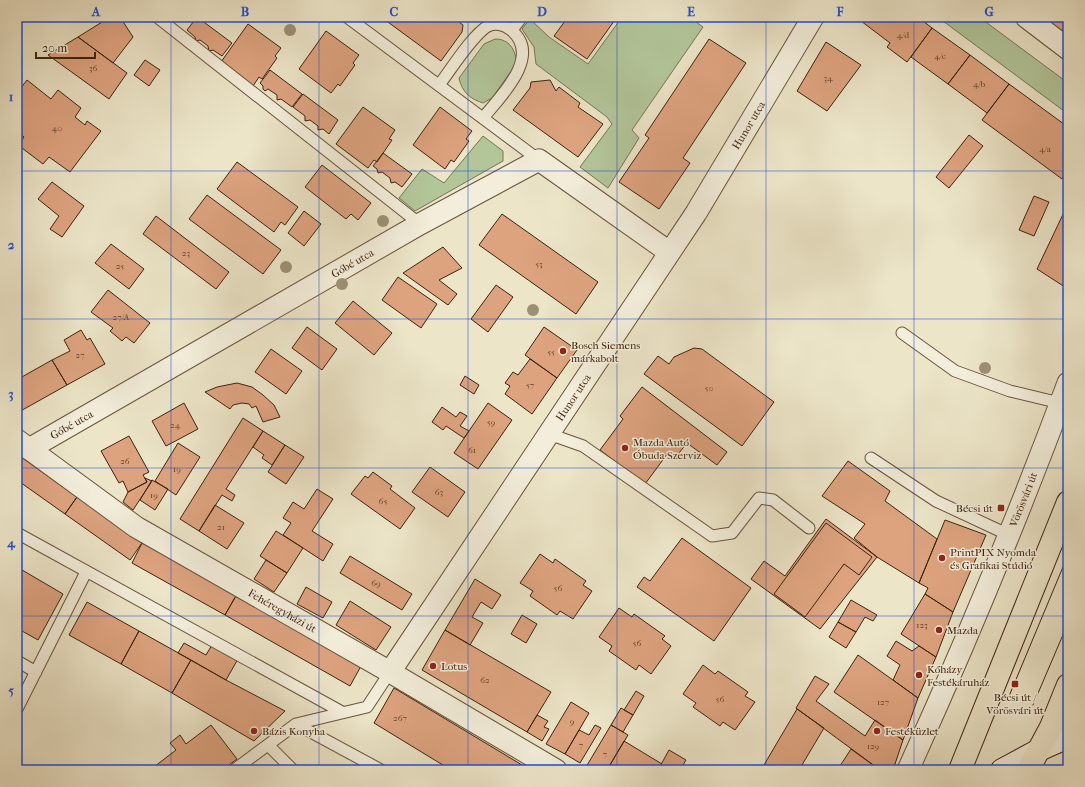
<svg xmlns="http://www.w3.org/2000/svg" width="1085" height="787" font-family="'IM FELL French Canon',serif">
<rect width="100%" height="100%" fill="#ece5c8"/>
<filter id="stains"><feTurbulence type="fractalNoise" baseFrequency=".005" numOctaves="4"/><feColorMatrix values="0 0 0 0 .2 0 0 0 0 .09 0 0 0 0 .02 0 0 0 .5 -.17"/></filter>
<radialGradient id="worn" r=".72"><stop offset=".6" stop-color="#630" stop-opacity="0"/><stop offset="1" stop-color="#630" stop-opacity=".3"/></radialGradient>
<!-- green -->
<path fill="#b2c69a" stroke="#787453" d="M622 17H689L703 27 632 130 639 138 608 188 580 167 612 124 607 117 536 64 534 47 522 29 530 19 549 37 588 64Z
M946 17H979L1068 83V114L943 21Z
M495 39C510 39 515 50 517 63L492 98 483 103C470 99 462 92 459 78L484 44Z
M483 136 503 151V161L415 211 399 198 422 169 444 183Z"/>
<!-- building -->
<path fill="#dda37f" stroke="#3e220c" d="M110 17H120L133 37 113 63 78 37Z
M197 17 232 43 222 56 213 50 209 51 208 46 200 40 196 41 195 37 187 30Z
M381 17H457L455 19 463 25 462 32 441 61Z
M568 17H617L587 59 554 36Z
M863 17H918L932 28 907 62 887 47 890 43 861 21Z
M1043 17H1068V36Z
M248 24 281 48 275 56 277 58 262 79 259 77 253 86 221 62Z
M932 28 970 55 948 84 911 57Z
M326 31 359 55 353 63 355 65 340 86 338 84 331 93 299 69Z
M78 37 127 73 109 99 48 55Z
M709 39 746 63 683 158 690 163 659 209 619 182 649 138 645 135Z
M826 42 861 65 827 111 797 91Z
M970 55 1009 84 987 113 948 84Z
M145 60 160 70 149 86 134 75Z
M270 70 302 94 292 107 281 99 277 100V95L268 89 265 91 263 89V86L260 83Z
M27 80 51 99 58 90 81 108 75 117 85 125 87 121 101 131 70 172 49 157 43 164 18 145 24 137 17 132V93Z
M550 80 556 91 559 87 580 103 578 107 603 124 578 157 513 110 530 88 531 82Z
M1009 84 1068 127V170L1062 179 982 120Z
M303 94 338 120 329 134 323 129 318 130V126L310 120 305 121V116L293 107Z
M363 107 395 130 389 139 392 140 377 162 374 160 368 168 336 144Z
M440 107 472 131 466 139 469 141 454 162 451 160 445 169 413 145Z
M969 135 983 146 949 188 936 177Z
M383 153 412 174 402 187 395 182 391 183 390 178 382 172 378 173 377 169 373 166Z
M237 162 298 207 285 225 281 222 274 232 217 189Z
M322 165 371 203 358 220 351 214 346 219 305 187Z
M52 182 84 206 62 237 50 229 59 216 38 199Z
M207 195 281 250 263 274 189 219Z
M1034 196 1049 202 1034 236 1019 230Z
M1066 208 1068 209V289L1037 269Z
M304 211 321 224 304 246 288 233Z
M502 214 598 282 576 314 479 245Z
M156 216 229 272 216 289 143 234Z
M111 244 144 269 129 289 95 263Z
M443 247 462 268 439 280 457 294 448 305 403 273Z
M398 277 437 304 421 328 382 300Z
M496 285 513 297 488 332 471 319Z
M108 290 150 323 134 343 126 337 122 341 110 331 113 328 91 312Z
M353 301 392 333 374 355 335 323Z
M307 327 337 349 322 370 292 348Z
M544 327 577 350 557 378 525 355Z
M81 330 87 340 90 338 105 364 67 385 52 360 70 351 64 340Z
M694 348 702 349 774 402 742 446 644 374 658 356 669 364 674 357Z
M271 349 302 371 286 394 255 372Z
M530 359 557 378 532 414 505 394 510 386 505 383 513 372 518 375Z
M52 360 67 385 17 413V371L20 378Z
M465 376 479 385 474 394 460 385Z
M237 383 252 387 263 395 274 405 280 417 263 422 256 406 252 408 249 404 242 403 233 405 230 409 205 392 217 387Z
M642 387 727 452 717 465 687 443 675 458 668 453 645 484 600 450 623 419 620 416Z
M184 403 198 429 166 446 152 421Z
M488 403 512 420 478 469 454 453Z
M442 407 456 417 460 412 467 416 460 426 469 431 464 438 446 426 443 430 432 422Z
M243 418 263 431 226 489 235 495 232 501 222 495 199 531 180 519Z
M263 431 285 445 272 465 262 458 264 455 253 447Z
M129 436 149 472 143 475 147 482 128 492 123 481 119 483 101 451Z
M178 443 200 457 176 495 155 481Z
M285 445 304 457 286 484 268 472Z
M17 454 77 497 65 514 17 480Z
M848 461 890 491 885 501 937 539 919 583 877 557 854 538 865 524 822 496Z
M430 467 465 492 448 517 412 492Z
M373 472 392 486 390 489 415 508 400 529 351 494 365 476 368 478Z
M145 478 152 481 133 510 123 502 128 492 147 482Z
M152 480 168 489 155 510 140 500Z
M317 489 333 499 312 531 333 544 323 561 283 535 291 523 283 518 293 502 304 509Z
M77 497 142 543 130 560 65 514Z
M215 505 244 523 227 549 199 531Z
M826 519 877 557 820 629 751 579 764 561 785 576Z
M945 520 986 535 953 612 925 594 928 588 919 583Z
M826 523 872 557 859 575 844 564 805 617 774 594Z
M276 531 303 548 287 573 260 556Z
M682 538 751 588 714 641 637 587 644 577 650 581Z
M142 543 237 594 225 615 132 563Z
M540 554 553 563 555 559 586 581 583 585 592 591 573 619 560 611 557 615 530 596 533 591 520 583Z
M350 556 412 594 402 610 340 573Z
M266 560 287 573 274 592 254 579Z
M17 567 63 594 38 640 22 631 17 640Z
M475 579 501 595 492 609 481 602 472 617 483 623 470 645 445 630Z
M306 587 332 602 323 618 297 604Z
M237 594 361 666 350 686 225 615Z
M925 594 953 612 936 657 901 634Z
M851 600 877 615 873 621 865 617 856 632 838 622Z
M350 601 391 627 376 650 336 625Z
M87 602 139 631 121 664 69 635Z
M619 608 632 617 634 614 665 636 662 639 671 646 651 674 639 665 636 670 609 651 612 646 599 637Z
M522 615 537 624 526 643 511 634Z
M838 622 856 632 846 648 829 637Z
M445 630 551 692 527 732 422 670Z
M139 631 191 660 172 693 121 664Z
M896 641 912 651 919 646 936 657 918 698 893 680 900 665 887 656Z
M184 643 206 655 212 645 238 659 226 680 178 653Z
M858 655 918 698 903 740 834 692Z
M191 660 226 680 285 711 254 741 172 693Z
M703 665 715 674 718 671 748 692 745 696 755 702 735 730 723 722 720 726 693 707 696 703 683 694Z
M815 676 829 684 816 701 865 736 875 720 903 740 893 770H880L796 708Z
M394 688 527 768 525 770H451L374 723Z
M636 691 644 696 633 715 624 710Z
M571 702 589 713 565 754 546 744Z
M621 708 633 715 623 732 611 725Z
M797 709 824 728 799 770H761Z
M537 715 548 721 544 727 549 729 542 741 527 732Z
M211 725 237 759 222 770H150L176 750 170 743 180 735 186 744Z
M595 725 601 728 580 763 565 754 579 730 589 735Z
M611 725 628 735 607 770H591L586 767Z
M624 741 662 764 658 770H607Z
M851 749 880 770H839L838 769Z
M669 750 686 760 680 770H658Z
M360 764 371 770H356Z"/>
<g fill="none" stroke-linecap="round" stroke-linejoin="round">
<!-- service casing -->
<g stroke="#6a533b" stroke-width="13">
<path id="service" d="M157 17 420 224
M347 17 539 160
M512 30 522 17
M439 85C450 71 473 34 488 26 495 22 505 25 511 30 543 56 500 97 483 118
M902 333 955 371 1010 391 1060 403
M549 434 583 446 712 536 732 533 759 498 773 500 809 528
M871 458 936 501 1009 535
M17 533 342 712
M17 661 36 672
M17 709 86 572
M296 724 381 770
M268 745 293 770
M234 770 296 724 367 707 390 672"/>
</g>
<!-- minor casing -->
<g stroke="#6a533b" stroke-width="23">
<g id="minor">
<path d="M1026 17 1068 49"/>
<path id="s1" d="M17 440 136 527 390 672 556 770"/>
<path id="s2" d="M29 449 420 224 539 160 669 252"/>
<path id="s3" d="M390 672 696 213 813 17"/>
<path id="s4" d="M908 770C966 643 1019 514 1068 383"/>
</g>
</g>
<!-- secondary casing -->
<g stroke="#3e220c" stroke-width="24">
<path id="secondary" d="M1002 770 1041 749 1068 737"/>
</g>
<!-- primary casing -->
<g stroke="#3e220c" stroke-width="24">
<path id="primary" d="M960 770 1068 502
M1028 770 1051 727 1068 685"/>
</g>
<!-- service -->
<use href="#service" stroke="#f3eedb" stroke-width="11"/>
<!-- minor -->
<use href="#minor" stroke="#f3eedb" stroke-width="21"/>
<!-- secondary -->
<use href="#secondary" stroke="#f3eedb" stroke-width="22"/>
<!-- primary -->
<use href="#primary" stroke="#ece5c8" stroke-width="22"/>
<!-- tram -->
<path stroke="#3e220c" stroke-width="1" d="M1007 701 1068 555
M1033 705 1068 623"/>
</g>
<!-- trees -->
<g fill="#9c9074">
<circle cx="290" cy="30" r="6"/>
<circle cx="383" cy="221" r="6"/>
<circle cx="286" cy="267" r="6"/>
<circle cx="342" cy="284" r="6"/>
<circle cx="533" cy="310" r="6"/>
<circle cx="985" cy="368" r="6"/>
</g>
<!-- grid -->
<path fill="none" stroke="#1d4ed8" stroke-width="1" stroke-opacity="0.55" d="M171 17V770M319 17V770M468 17V770M617 17V770M766 17V770M914 17V770M17 171H1068M17 319H1068M17 468H1068M17 616H1068"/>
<!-- markers -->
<g fill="#8f2418" stroke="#f3eedb" stroke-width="1.5">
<circle cx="563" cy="351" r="4"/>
<circle cx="625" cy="448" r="4"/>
<rect x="997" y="504" width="8" height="8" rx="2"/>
<circle cx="942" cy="558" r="4"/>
<circle cx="939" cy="630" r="4"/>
<circle cx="433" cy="666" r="4"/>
<circle cx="919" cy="675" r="4"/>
<rect x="1011" y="680" width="8" height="8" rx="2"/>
<circle cx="254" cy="731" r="4"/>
<circle cx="877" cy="731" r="4"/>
</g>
<g text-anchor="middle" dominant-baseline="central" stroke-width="3" stroke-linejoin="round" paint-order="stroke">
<!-- number labels -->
<g font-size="9" fill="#664229">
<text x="903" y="35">4/d</text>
<text x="940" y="56">4/c</text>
<text x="93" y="68">36</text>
<text x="828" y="78">34</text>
<text x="979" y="84">4/b</text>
<text x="57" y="128">40</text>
<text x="1045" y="149">4/a</text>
<text x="186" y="253">23</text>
<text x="539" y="264">53</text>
<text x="120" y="266">25</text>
<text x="121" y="317">27/A</text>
<text x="551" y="352">55</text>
<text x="80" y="355">27</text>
<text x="530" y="385">57</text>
<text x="709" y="388">50</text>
<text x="491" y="422">59</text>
<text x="175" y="425">24</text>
<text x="472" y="450">61</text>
<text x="125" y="461">26</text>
<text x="177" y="469">19</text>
<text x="439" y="492">63</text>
<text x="154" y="495">19</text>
<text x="383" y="501">65</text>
<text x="221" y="527">21</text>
<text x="376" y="583">69</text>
<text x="558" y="588">56</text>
<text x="922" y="625">123</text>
<text x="637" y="643">56</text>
<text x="485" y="680">62</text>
<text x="720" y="699">56</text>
<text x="883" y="702">127</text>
<text x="400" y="718">267</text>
<text x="572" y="721">9</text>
<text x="581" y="745">7</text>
<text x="873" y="746">129</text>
<text x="605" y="754">7</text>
</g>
<!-- street labels -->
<g font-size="11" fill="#3e220c" stroke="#f3eedb">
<text stroke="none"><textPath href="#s3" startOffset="654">Hunor utca</textPath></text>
<text stroke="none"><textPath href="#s2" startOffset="373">Góbé utca</textPath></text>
<text stroke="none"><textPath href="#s3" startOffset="330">Hunor utca</textPath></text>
<text stroke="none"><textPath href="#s2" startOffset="49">Góbé utca</textPath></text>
<text stroke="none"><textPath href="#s4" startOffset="294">Vörösvári út</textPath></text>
<text stroke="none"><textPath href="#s1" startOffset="316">Fehéregyházi út</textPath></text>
</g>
<!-- poi labels -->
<g font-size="11" fill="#3e220c" stroke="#f3eedb" text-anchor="start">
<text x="571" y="345">Bosch Siemens<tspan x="571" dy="13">márkabolt</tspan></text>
<text x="633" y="442">Mazda Autó<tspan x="633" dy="13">Óbuda Szerviz</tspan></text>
<text x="993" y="508" text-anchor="end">Bécsi út</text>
<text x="950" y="552">PrintPIX Nyomda<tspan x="950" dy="13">és Grafikai Stúdió</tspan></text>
<text x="947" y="630">Mazda</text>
<text x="441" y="666">Lotus</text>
<text x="927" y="669">Kőházy<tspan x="927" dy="13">Festékáruház</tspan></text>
<text x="1015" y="697" text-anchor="middle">Bécsi út /<tspan x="1015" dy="13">Vörösvári út</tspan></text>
<text x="262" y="731">Bázis Konyha</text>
<text x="885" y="731">Festéküzlet</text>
</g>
</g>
<!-- margin -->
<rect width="1085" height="787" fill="none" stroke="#ece5c8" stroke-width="44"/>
<!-- scale -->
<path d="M36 52v6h59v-6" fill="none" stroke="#3e220c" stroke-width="2"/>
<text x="42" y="52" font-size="12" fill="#3e220c" stroke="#f3eedb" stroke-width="3" paint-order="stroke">20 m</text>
<rect x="22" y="22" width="1041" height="743" fill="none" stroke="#1d4ed8" stroke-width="1.5"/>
<g font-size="13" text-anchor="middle" font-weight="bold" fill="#1d4ed8">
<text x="96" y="16">A</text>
<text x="245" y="16">B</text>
<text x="394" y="16">C</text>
<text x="542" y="16">D</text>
<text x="691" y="16">E</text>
<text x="840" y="16">F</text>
<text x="989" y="16">G</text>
<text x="11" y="101">1</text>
<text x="11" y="249">2</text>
<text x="11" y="398">3</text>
<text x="11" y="547">4</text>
<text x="11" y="695">5</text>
</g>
<rect width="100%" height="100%" filter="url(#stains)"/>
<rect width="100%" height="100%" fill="url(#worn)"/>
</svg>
